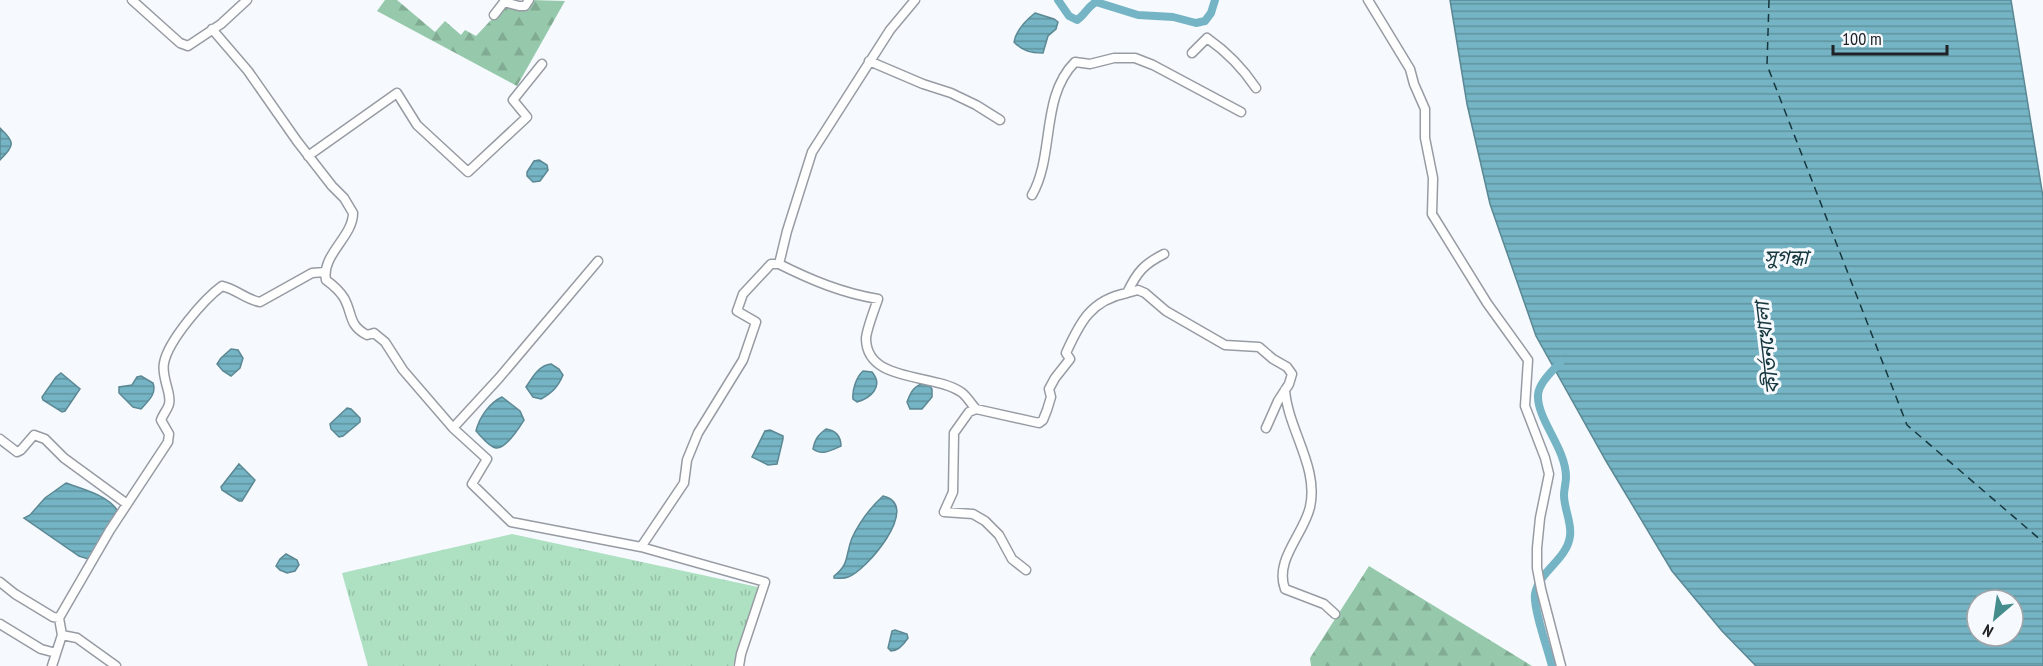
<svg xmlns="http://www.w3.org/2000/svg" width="2043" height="666" font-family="'PT Sans Narrow','Noto Sans Bengali',sans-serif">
<defs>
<pattern id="grass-tufts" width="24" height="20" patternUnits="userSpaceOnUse" patternTransform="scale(1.5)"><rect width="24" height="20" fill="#aee0c2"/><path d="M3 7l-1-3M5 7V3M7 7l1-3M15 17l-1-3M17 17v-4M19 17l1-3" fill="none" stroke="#95c0a7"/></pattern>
<pattern id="forest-firs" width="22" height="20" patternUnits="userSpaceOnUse" patternTransform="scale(1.5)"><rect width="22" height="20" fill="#96c9ab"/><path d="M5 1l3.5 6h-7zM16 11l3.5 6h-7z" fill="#81ac93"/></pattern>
<pattern id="water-rules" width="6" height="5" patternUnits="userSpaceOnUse" patternTransform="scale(1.5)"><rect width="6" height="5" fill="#75b4c4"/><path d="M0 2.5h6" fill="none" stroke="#5f929f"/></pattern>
</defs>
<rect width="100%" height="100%" fill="#f6f9fe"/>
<!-- grass -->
<path fill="url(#grass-tufts)" d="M512 534 758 587 733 666H368L342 573Z"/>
<!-- forest -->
<path fill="url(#forest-firs)" d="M385 0H397L435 32 445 21 461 35 465 30 476 36 505 5 518 10 531 0 565 1 517 86 377 11Z
M1369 566 1532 666H1311L1310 658Z"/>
<!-- water -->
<path fill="url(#water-rules)" stroke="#5b8894" stroke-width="1.5" fill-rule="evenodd" d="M1450 0H2011L2043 197V666H1756L1722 631 1672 571 1606 461 1536 336 1490 204 1467 104ZM1977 600H2013V636H1977Z
M1035 13 1054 19 1058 22 1056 29 1048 36 1043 53C1031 53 1022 51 1014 42 1016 30 1025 21 1035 13Z
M0 128C16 143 14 145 0 160Z
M539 160 547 165 548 170 540 181 533 182 527 176V172L534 161Z
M231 349 238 350 243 358 240 368 231 376 223 371 217 364 221 358Z
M551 364 559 369 563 375C558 387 552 393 541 399L533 397 526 387C532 378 539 365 551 364Z
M863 371 872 372C884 386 871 398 857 402L853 399C852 391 856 377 863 371Z
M61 373 80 389 65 411 62 412 43 400 42 397 56 377Z
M141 376 153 383C157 394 148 401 141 409L133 407 119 393V387L132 385 137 377Z
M927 383 932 389V397L922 409H910L907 402C911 391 915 384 927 383Z
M502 397 520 411 524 420C519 428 506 449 496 448 489 447 481 436 476 431 479 418 489 403 502 397Z
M347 408 351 409 360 418V422L343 436 339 437 331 429 330 424Z
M826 429C835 430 841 436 841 446 832 450 822 456 813 449 815 439 818 435 826 429Z
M770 430 783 436V439L777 464 768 465 752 457 765 431Z
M239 464 255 480 242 501H239L222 490 221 487Z
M66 483C82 489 107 495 117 510L91 557 88 559 79 556 24 518 30 515 45 498Z
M883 496C923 505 865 572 848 577 844 579 839 578 834 578V576C850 564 845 555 852 538 859 523 871 507 883 496Z
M286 554 297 560 299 565 295 571 287 573 280 570 276 566 280 559Z
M895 630 907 634 908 638C904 644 898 651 891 651L888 648 892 631Z"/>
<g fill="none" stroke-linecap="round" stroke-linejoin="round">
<!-- canal -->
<path stroke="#75b4c4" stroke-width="8" d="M1058 0 1069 16 1077 20C1085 15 1087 7 1096 2L1138 15 1173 17 1196 23 1205 21 1211 13 1215 0
M1552 666C1548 650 1533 608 1535 594 1539 571 1567 560 1570 536 1572 523 1564 509 1564 495 1564 489 1566 483 1566 477 1566 448 1537 420 1538 395 1539 382 1554 370 1561 361"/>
<!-- ferry -->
<path stroke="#17373e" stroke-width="1.5" stroke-dasharray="8 6" stroke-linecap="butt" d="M1769 0 1767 65 1907 425 2043 542"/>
<!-- street casing -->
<g stroke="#979ca4" stroke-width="11">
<path id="street" d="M132 0 180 43 188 46 221 24 247 0
M915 0 890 30 812 152 787 231 779 264C811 280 842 293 878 299 875 308 866 331 866 339 867 383 933 373 961 392 967 396 971 404 976 409
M1368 0 1410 69 1414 84 1425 109V138L1433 178 1432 214 1487 303 1528 360 1525 406 1545 458 1549 474 1540 518 1537 548V568L1541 589 1561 666
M494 15 504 2 519 6H525L529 0
M212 29 248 71 297 141 332 186 344 198 353 213C353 237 321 255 326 280 333 285 339 290 344 298 353 314 348 325 367 335L374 333 385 342 403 370 453 428
M1192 53 1207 38C1227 52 1242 67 1256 88
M869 61 923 84 951 93 976 105 1000 120
M308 156 397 93 417 125 468 172 527 117 513 100 542 64
M1032 195C1055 155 1040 97 1075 62L1090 64 1114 58H1135L1153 65 1241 112
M598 261 499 378 453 428 487 459 472 484 511 522 641 547
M1127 293 1138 290 1145 293 1166 311 1225 345 1259 347 1273 359 1287 367 1292 374 1289 384 1278 401 1266 428
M1285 390C1288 430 1319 467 1310 507 1304 534 1274 560 1285 589L1324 604 1335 614
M0 439 17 452 21 450 34 435 45 439 64 458 127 504
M1026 570 1012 559 999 535 985 521 973 514 944 512 953 492 954 433 969 412 976 409 1039 423 1043 420 1047 410 1051 397 1049 389 1055 378 1070 359 1066 353C1080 322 1091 300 1127 293 1137 272 1144 264 1164 254
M0 582 15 594 53 617 59 618
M0 624 41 649 56 653
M62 635 59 618 110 530 168 442 169 434 161 420C163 414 168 409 169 404 172 393 161 378 164 363 168 341 204 299 222 286 236 289 247 300 260 302L312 273 325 272
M52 666 62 635 77 638 116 666
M739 666 741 654 765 582 641 547 684 483 687 460 698 433 743 360 756 322 737 311 743 294 771 264H779"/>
</g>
<!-- street -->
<use href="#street" stroke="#fff" stroke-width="8"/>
</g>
<g text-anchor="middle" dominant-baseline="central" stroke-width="6" stroke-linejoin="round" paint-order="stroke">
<!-- water labels -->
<g font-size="20" font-style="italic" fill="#17373e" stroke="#f6f9fe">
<text x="1786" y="257">সুগন্ধা</text>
<text transform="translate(1767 348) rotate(-97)">কীর্তনখোলা</text>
</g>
</g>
<!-- north arrow -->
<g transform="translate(1995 618) rotate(209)"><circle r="28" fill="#f6f9fe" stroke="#a0a3a7" stroke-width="1.5"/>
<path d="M0-4.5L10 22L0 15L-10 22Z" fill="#458d8d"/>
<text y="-9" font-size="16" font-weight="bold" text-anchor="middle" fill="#1f2124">N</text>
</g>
<!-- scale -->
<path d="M1833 45v9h114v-9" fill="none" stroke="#1f2124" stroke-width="3"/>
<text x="1842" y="45" font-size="18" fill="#1f2124" stroke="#f6f9fe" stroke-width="4.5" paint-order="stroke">100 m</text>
</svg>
